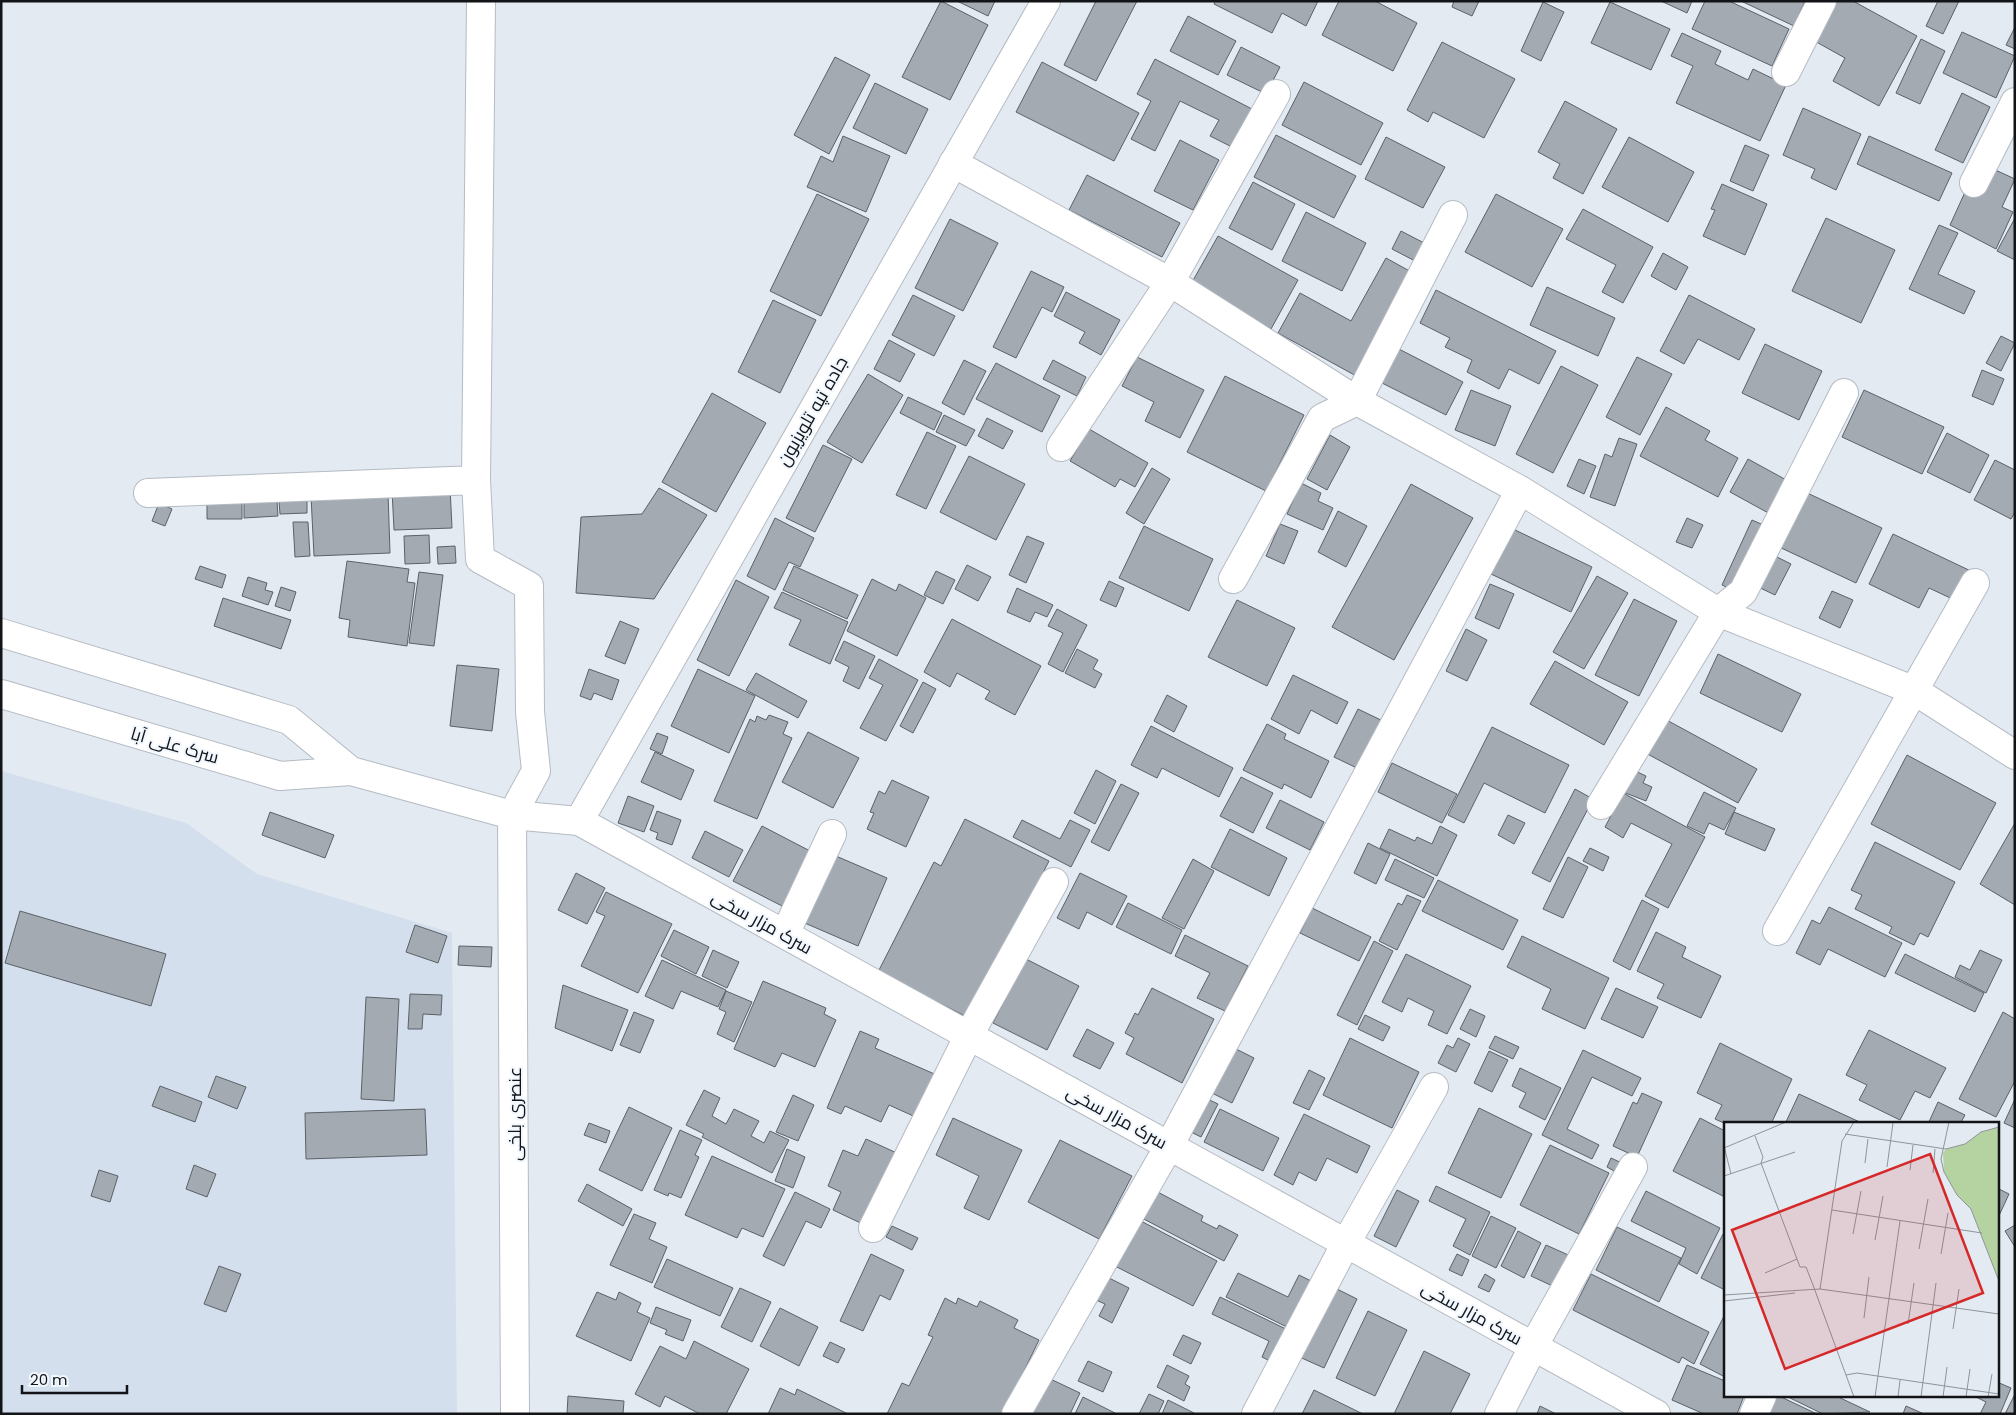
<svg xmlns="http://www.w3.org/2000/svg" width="2016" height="1415" font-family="Poppins,Cairo,sans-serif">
<rect width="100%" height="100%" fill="#e3eaf2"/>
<!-- built -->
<path fill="#d4dfed" d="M1 771 186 823 257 874 452 933 457 1414H1Z"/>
<!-- building -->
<path fill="#a4aab2" stroke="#5b6168" d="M941 1 988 25 950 100 902 77Z
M957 1H995L988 16Z
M1096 1H1137L1096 81 1064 65Z
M1215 1H1318L1306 26 1282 13 1272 33 1214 4Z
M1339 1H1375L1417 23 1393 71 1322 35Z
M1454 1H1479L1472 16 1452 7Z
M1661 1H1692L1687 13Z
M1705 1H1729L1789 29 1772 66 1692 29Z
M1741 1H1805L1794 26Z
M1831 1H1853L1917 36 1879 106 1833 81 1845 58 1811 39Z
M1938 1H1959L1943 34 1926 26Z
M1543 2 1564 12 1541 61 1521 51Z
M1610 2 1670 29 1651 70 1591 43Z
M1188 16 1236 41 1218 75 1170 51Z
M2015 27V49L2006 45Z
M1962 32 2015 56 1996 98 1943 73Z
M1682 33 1721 51 1715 64 1748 80 1753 69 1786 85 1760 141 1676 103 1693 66 1671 56Z
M1921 39 1945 51 1920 104 1896 93Z
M1442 42 1515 79 1484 138 1433 112 1428 122 1407 110Z
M1241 47 1280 67 1266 94 1227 75Z
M835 57 870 75 829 154 794 135Z
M1155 59 1252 109 1232 147 1210 136 1219 120 1180 101 1155 151 1131 139 1151 101 1137 94Z
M1042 62 1139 113 1114 161 1016 112Z
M1304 82 1383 123 1361 165 1282 125Z
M875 83 928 109 906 154 853 128Z
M1962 93 1990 107 1963 163 1935 150Z
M1565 101 1617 129 1583 194 1553 178 1560 164 1538 152Z
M1803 108 1861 134 1836 190 1811 178 1815 169 1783 155Z
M1276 135 1356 176 1334 218 1254 177Z
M843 136 890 156 866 212 807 187 821 156 833 162Z
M1869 136 1952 173 1939 201 1857 164Z
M1386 137 1445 167 1423 208 1365 179Z
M1629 137 1694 172 1668 222 1602 187Z
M1180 140 1219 160 1193 210 1154 191Z
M1745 145 1769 155 1753 191 1730 181Z
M1991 168 2015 179 2002 207 2013 212 1996 249 1950 225 1966 190Z
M1087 175 1180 223 1162 257 1069 210Z
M1253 182 1295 204 1272 250 1229 228Z
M1722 184 1767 204 1745 255 1703 236 1715 210 1711 209Z
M817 194 869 219 821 316 770 291Z
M1496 194 1563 229 1532 287 1465 252Z
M1583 209 1653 247 1623 303 1602 292 1616 265 1566 239Z
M1306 212 1366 243 1342 291 1282 261Z
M1826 218 1895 250 1861 323 1792 291Z
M2015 218V260L1997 251Z
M950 219 998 243 963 311 915 288Z
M1939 225 1958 233 1938 274 1975 291 1964 314 1909 289Z
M1401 231 1428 245 1419 263 1392 249Z
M1218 236 1298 280 1271 329 1191 284Z
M1663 253 1688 267 1676 290 1651 276Z
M1386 258 1415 274 1358 377 1278 333 1300 293 1351 321Z
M1031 271 1064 287 1052 312 1042 307 1016 358 993 347Z
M1547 287 1615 318 1598 356 1530 325Z
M1436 290 1556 351 1539 384 1509 369 1499 389 1467 372 1472 360 1445 347 1450 338 1420 323Z
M1066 292 1120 320 1101 355 1079 343 1085 332 1054 316Z
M913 295 955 316 934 356 892 335Z
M1689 295 1755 329 1739 360 1698 339 1684 364 1660 351Z
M773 300 816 320 780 393 738 372Z
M2001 336 2015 343 2001 371 1986 363Z
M889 340 915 354 900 382 874 369Z
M1765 344 1822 371 1799 420 1742 393Z
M1397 348 1463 382 1446 415 1380 382Z
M1137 357 1204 390 1180 438 1145 421 1154 402 1122 386Z
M1637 357 1672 374 1640 435 1606 417Z
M964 360 986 371 964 415 942 403Z
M1053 360 1086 377 1077 396 1043 379Z
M996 363 1060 396 1042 432 976 399Z
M1561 366 1598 385 1553 473 1516 454Z
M1982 370 2004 379 1993 405 1972 396Z
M868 374 903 395 862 463 827 442Z
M1225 376 1304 415 1266 491 1187 452Z
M1471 390 1511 406 1495 446 1455 430Z
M1864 390 1944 427 1922 474 1842 437Z
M712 393 766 423 716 512 662 482Z
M908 397 942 413 934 430 900 413Z
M1666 407 1710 431 1705 440 1738 458 1718 497 1640 456Z
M944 415 975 430 966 446 936 432Z
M987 418 1013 431 1003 449 978 436Z
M1089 429 1148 463 1135 487 1120 479 1115 487 1070 461Z
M927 432 956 446 926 509 896 495Z
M1947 433 1989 455 1970 493 1927 472Z
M1330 435 1350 447 1327 490 1307 479Z
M1619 438 1637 444 1615 506 1590 497 1605 454 1612 457Z
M823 445 852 459 815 532 786 518Z
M969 456 1025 484 996 540 940 512Z
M1579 459 1596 466 1584 494 1567 486Z
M1748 459 1790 482 1772 515 1730 492Z
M1995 460 2015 470V512L2011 519 1974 500Z
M1152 468 1170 479 1144 524 1126 513Z
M1301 483 1321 493 1318 501 1333 508 1323 530 1287 514Z
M1411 484 1473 518 1394 660 1332 627Z
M450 487 452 528 394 530 392 490Z
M659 488 707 515 654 599 576 593 581 517 642 514Z
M1803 491 1882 528 1856 583 1777 546Z
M388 492 390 553 314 556 311 496Z
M307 499V513L280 514 279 501Z
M277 501 278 516 244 518V503Z
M242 502V519H207V503Z
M159 503 172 509 165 526 152 521Z
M1338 511 1367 526 1346 567 1318 552Z
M775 518 814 538 800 567 789 562 775 590 747 576Z
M1687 518 1703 525 1692 548 1676 542Z
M1752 520 1768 527 1738 592 1722 585Z
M293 522H308L310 556 295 557Z
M1280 524 1298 531 1284 564 1266 556Z
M1144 526 1213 559 1189 611 1119 578Z
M1513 529 1592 567 1571 612 1491 574Z
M1893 534 1975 573 1961 603 1929 588 1919 608 1869 584Z
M429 535 430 563 405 564 404 536Z
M1027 536 1044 543 1026 583 1009 575Z
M455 546 456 563 438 564 437 547Z
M1769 553 1791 564 1775 595 1754 585Z
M347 561 409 569 407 582 415 583 407 646 348 637 350 620 339 618Z
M967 565 991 577 978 601 955 589Z
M200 566 226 575 222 588 195 579Z
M794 566 858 595 847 619 783 590Z
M936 571 955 580 943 604 924 595Z
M419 572 443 575 434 646 409 643Z
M1597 576 1628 593 1584 669 1553 652Z
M248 577 267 583 265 590 273 592 268 605 242 596Z
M872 579 896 591 899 584 926 598 897 656 847 631Z
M736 580 769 597 729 676 697 660Z
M1109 581 1124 588 1116 607 1100 600Z
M1490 584 1514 594 1499 629 1475 618Z
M281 587 296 592 290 611 275 606Z
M1017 588 1053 605 1047 617 1035 612 1030 622 1007 612Z
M1832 591 1853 600 1840 628 1819 618Z
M782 592 848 622 830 664 789 645 801 620 774 608Z
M223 598 291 620 281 649 214 626Z
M1634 599 1677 621 1639 696 1595 675Z
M1237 600 1295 628 1267 686 1208 657Z
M1057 609 1087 625 1063 672 1048 664 1063 633 1048 626Z
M952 619 1041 666 1015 715 985 699 990 691 957 673 950 687 924 672Z
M620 621 639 629 625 664 605 656Z
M1466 629 1487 640 1467 681 1446 671Z
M844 641 875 656 859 689 843 681 849 667 835 660Z
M1077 649 1098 660 1093 669 1102 674 1095 688 1065 673Z
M1718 654 1801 694 1782 732 1700 693Z
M879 659 918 680 886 741 860 728 883 685 869 678Z
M1555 661 1628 702 1604 745 1530 704Z
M457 665 499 669 492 731 450 726Z
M589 669 619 680 612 700 594 693 591 700 580 696Z
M698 669 755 696 729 753 671 726Z
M756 673 807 701 798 718 746 690Z
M1293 675 1348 702 1337 724 1311 710 1299 734 1271 719Z
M923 682 936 689 913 733 900 726Z
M1167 695 1187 706 1174 732 1154 721Z
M1358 709 1385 722 1361 770 1334 757Z
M769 715 788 722 783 734 792 738 757 819 714 801 750 719 755 722 757 716 766 720Z
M1661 717 1757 769 1738 803 1642 751Z
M1267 724 1286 734 1284 739 1329 761 1311 798 1284 784 1282 789 1243 770Z
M1151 726 1233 768 1219 797 1162 768 1157 778 1131 765Z
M1492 727 1569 765 1545 813 1484 783 1464 823 1448 815Z
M808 732 859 758 833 808 782 782Z
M657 733 668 737 662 754 650 749Z
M655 752 694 770 681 800 641 782Z
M1907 755 1996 803 1960 870 1871 824Z
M1392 763 1457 794 1442 823 1378 792Z
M1096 770 1116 781 1095 824 1074 813Z
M1633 770 1646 776 1643 783 1652 787 1646 801 1623 792Z
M1241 777 1273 793 1253 833 1220 816Z
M892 780 929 797 906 847 867 829 874 813 870 812 879 791 885 794Z
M1121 784 1139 793 1109 851 1091 842Z
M1575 789 1593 799 1550 882 1532 873Z
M1704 792 1736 808 1724 830 1709 823 1704 834 1687 826Z
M1623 793 1705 837 1668 908 1645 896 1672 844 1631 823 1623 838 1605 827Z
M628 796 654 806 644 832 618 823Z
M1280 800 1324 822 1310 850 1266 828Z
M657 811 681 820 672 845 656 839 658 833 650 830Z
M270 812 334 835 325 858 262 835Z
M1734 812 1775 829 1765 851 1725 834Z
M1508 815 1525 823 1514 844 1498 835Z
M965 819 1049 861 969 1018 878 972 934 862 941 866Z
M1022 820 1060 839 1070 820 1090 830 1071 867 1013 837Z
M2015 823V905L1980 884Z
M762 826 812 852 784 907 733 881Z
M1440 826 1457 835 1437 876 1380 848 1389 829 1415 841 1417 837 1432 844Z
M1230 829 1287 858 1269 896 1211 867Z
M705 831 743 850 729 877 692 858Z
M1875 842 1955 882 1928 937 1920 933 1914 945 1889 933 1892 927 1855 909 1862 895 1851 890Z
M1368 843 1390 854 1376 884 1354 873Z
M1590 848 1609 857 1603 871 1583 861Z
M829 853 887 878 858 946 800 921Z
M1568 857 1588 867 1563 918 1543 909Z
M1193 859 1214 871 1184 929 1162 918Z
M1395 859 1434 878 1424 898 1385 880Z
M576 873 605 888 587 924 558 910Z
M1080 873 1127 896 1112 925 1087 912 1079 929 1057 918Z
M1438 880 1518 920 1503 950 1422 911Z
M606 892 672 924 638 993 581 966 605 916 596 912Z
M1407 895 1421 901 1397 950 1379 941 1398 903 1402 905Z
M1642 900 1659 909 1630 970 1613 961Z
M1128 903 1182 930 1171 954 1116 927Z
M1829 907 1902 943 1885 977 1828 949 1820 965 1796 953 1812 920 1820 924Z
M1312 908 1371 937 1359 961 1300 933Z
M20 911 166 954 151 1006 5 963Z
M415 925 447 936 438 963 406 952Z
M674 930 709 947 696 974 661 956Z
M1656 932 1686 947 1682 957 1721 976 1701 1018 1657 998 1664 984 1637 971Z
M1185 935 1248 966 1225 1011 1197 998 1210 973 1175 956Z
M1522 936 1609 978 1585 1029 1542 1009 1551 989 1507 967Z
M1374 941 1393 951 1357 1025 1337 1015Z
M459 946 492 947 491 967 458 965Z
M713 950 739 962 727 988 702 976Z
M1980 950 2002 960 1986 993 1955 977 1960 965 1970 970Z
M1406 954 1471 986 1447 1034 1428 1025 1434 1011 1408 998 1402 1012 1382 1002Z
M1905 954 1984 993 1975 1012 1895 973Z
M1026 959 1079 986 1047 1050 993 1023Z
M662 960 726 990 718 1007 681 991 673 1009 645 996Z
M763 981 826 1008 824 1014 836 1020 815 1067 782 1053 775 1067 734 1049Z
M563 985 628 1010 612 1051 555 1028Z
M1152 988 1214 1019 1182 1083 1126 1054 1134 1038 1125 1033 1135 1013 1138 1015Z
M1616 988 1658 1007 1643 1038 1601 1019Z
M726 991 752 1002 734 1042 717 1034 726 1012 719 1009Z
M410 994 442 995 441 1015 423 1014 422 1029H408Z
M366 997 399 999 394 1101 361 1099Z
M1470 1009 1485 1016 1476 1037 1460 1029Z
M634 1012 654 1020 640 1053 620 1045Z
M2003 1012 2015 1019V1081L1996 1117 1959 1099Z
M1365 1015 1390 1027 1383 1041 1358 1029Z
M1087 1029 1114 1043 1100 1069 1073 1056Z
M1869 1030 1946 1068 1930 1098 1915 1091 1900 1120 1859 1100 1867 1085 1846 1075Z
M860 1031 879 1039 875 1048 939 1076 920 1119 889 1105 881 1122 845 1106 841 1114 827 1108Z
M1495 1036 1519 1047 1513 1059 1489 1048Z
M1350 1038 1419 1072 1392 1128 1323 1095Z
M1458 1038 1470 1044 1456 1072 1438 1063 1447 1045 1453 1048Z
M1720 1043 1792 1079 1771 1124H1726L1715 1119 1722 1105 1697 1093Z
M1234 1048 1254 1058 1232 1103 1212 1093Z
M1583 1050 1641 1078 1632 1096 1592 1077 1567 1129 1599 1145 1592 1159 1542 1135Z
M1489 1051 1508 1060 1492 1092 1474 1083Z
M1520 1068 1561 1088 1545 1120 1519 1107 1526 1093 1512 1086Z
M1309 1070 1325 1078 1309 1110 1293 1103Z
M216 1076 246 1087 237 1109 208 1097Z
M160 1086 202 1102 195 1122 152 1106Z
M704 1090 720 1098 712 1116 726 1124 734 1109 759 1121 751 1136 764 1143 770 1131 789 1140 772 1173 702 1137 704 1134 686 1125Z
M1642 1093 1662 1102 1637 1157 1613 1146 1633 1102 1637 1104Z
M1799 1094 1864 1124H1785Z
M793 1095 814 1105 798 1141 776 1132Z
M1201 1096 1218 1104 1201 1137 1185 1129Z
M2015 1099V1128L2004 1123Z
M1938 1102 1965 1115 1960 1124H1928Z
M629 1107 672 1128 642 1191 599 1170Z
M1479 1108 1532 1134 1501 1198 1448 1173Z
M425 1109 427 1155 306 1159 305 1113Z
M1220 1109 1279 1138 1263 1171 1204 1142Z
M1304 1114 1370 1146 1357 1173 1327 1158 1316 1181 1299 1172 1293 1185 1274 1175Z
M953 1118 1022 1150 989 1220 964 1208 979 1176 936 1155Z
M1700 1118 1725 1131V1197L1673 1171Z
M589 1123 610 1131 606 1143 584 1135Z
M680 1130 702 1140 695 1155 699 1157 681 1198 669 1193 668 1196 654 1190Z
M866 1139 899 1154 867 1226 833 1210 841 1192 828 1186 843 1150 858 1156Z
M1060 1140 1132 1176 1099 1239 1028 1202Z
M1550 1145 1609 1173 1579 1234 1520 1205Z
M787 1149 805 1157 793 1188 775 1181Z
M712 1156 785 1189 763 1237 742 1228 737 1238 685 1215Z
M1611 1158 1626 1165 1621 1175 1607 1167Z
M194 1165 216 1174 207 1197 186 1189Z
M99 1170 118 1176 110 1202 91 1196Z
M587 1184 632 1209 623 1226 578 1201Z
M1436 1186 1490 1212 1470 1255 1453 1246 1466 1219 1429 1201Z
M1997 1188 2009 1194 1997 1220Z
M1152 1189 1203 1216 1201 1221 1217 1229 1219 1225 1238 1235 1224 1261 1138 1216Z
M1397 1190 1419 1201 1396 1247 1374 1236Z
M1646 1191 1720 1228 1697 1274 1679 1264 1686 1248 1631 1221Z
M795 1192 830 1209 821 1228 806 1221 784 1266 763 1256Z
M634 1214 656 1223 649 1239 667 1247 652 1283 610 1265Z
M1491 1216 1516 1228 1496 1268 1472 1256Z
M1139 1220 1217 1261 1193 1306 1115 1266Z
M2015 1225V1247L2005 1231Z
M892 1226 918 1238 912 1250 886 1237Z
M1617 1227 1681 1258 1659 1302 1596 1270Z
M1518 1231 1541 1243 1524 1278 1501 1266Z
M1723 1234 1725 1235V1290L1701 1278Z
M1546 1245 1575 1258 1559 1289 1531 1276Z
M871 1254 904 1270 890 1300 880 1295 863 1331 840 1321Z
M1457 1254 1469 1260 1462 1276 1449 1270Z
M667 1259 733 1288 720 1316 654 1287Z
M219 1266 241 1274 226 1312 204 1304Z
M1238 1273 1288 1297 1299 1275 1315 1283 1293 1330 1226 1297Z
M1485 1274 1495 1280 1489 1292 1478 1287Z
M1591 1274 1709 1332 1694 1364 1682 1357 1679 1363 1573 1310Z
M1107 1277 1129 1288 1112 1323 1099 1316 1105 1304 1096 1300Z
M1329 1285 1357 1299 1324 1368 1295 1355Z
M740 1288 771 1302 752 1342 721 1327Z
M597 1292 616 1300 619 1292 641 1303 637 1312 650 1318 631 1361 576 1336Z
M1220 1297 1292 1332 1276 1364 1262 1357 1269 1341 1212 1314Z
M945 1298 956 1304 958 1298 977 1307 980 1301 1018 1320 1014 1328 1039 1340 1003 1414H887L902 1383 909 1386 933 1337 928 1335Z
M656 1307 691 1320 683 1341 665 1334 667 1330 650 1323Z
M780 1308 818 1327 799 1366 760 1346Z
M1368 1311 1407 1330 1375 1396 1336 1378Z
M1725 1314V1377L1700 1364Z
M1183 1335 1201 1343 1191 1364 1173 1355Z
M694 1341 749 1369 726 1414H700L665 1396 660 1407 635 1394 660 1346 686 1359Z
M830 1342 845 1349 838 1363 823 1356Z
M1424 1351 1470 1374 1450 1414H1394Z
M1088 1361 1112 1372 1103 1392 1078 1381Z
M1167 1365 1189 1376 1185 1384 1190 1387 1184 1401 1157 1387Z
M1687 1365 1725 1381V1396H1744L1737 1414H1704L1672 1400Z
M1044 1376 1080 1393 1070 1414H1027Z
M1997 1382 2011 1388 2000 1414H1980L1986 1402 1974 1396H1997Z
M780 1388 795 1395 797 1389 848 1414H768Z
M1314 1390 1363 1414H1302Z
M1149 1394 1164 1401 1158 1414H1139Z
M568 1396 624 1401 623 1414H567Z
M1771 1396H1779L1817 1414H1762Z
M1786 1396H1836L1870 1412 1823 1414Z
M2014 1396 2015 1414H2005Z
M1083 1397 1115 1413 1114 1414H1075Z
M1168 1400 1194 1413V1414H1162Z
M1540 1406 1556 1414H1537Z
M1906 1406 1924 1414H1903Z"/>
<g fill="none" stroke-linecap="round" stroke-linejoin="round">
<!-- street casing -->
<g stroke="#b5bbc3" stroke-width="30">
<path id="street" d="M481 1 476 480 480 559 529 586 530 712 536 771 512 815
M1786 72 1822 1
M953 163 1170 282 1357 401 1520 490 1718 612 1915 691 2015 755
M1974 183 2015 102
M1061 447 1170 282 1276 94
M148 493 476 480
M1233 579 1322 418 1357 401 1453 215
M1601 805 1718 612 1743 592 1844 393
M579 821 1656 1414
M1777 931 1975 583
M785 934 832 834
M873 1228 969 1035 1054 882
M1016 1414 1169 1146 1520 490
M1256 1414 1346 1243 1434 1087
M1499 1414 1533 1347 1633 1167
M1754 1414 1762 1396"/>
</g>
<!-- secondary casing -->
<g stroke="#b5bbc3" stroke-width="30">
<path id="secondary" d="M1 633 289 720 351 771 512 815 579 821 1046 1
M1 694 280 776 351 771
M512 815 515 1414"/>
</g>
<!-- street -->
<use href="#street" stroke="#fff" stroke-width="28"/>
<!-- secondary -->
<use href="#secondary" stroke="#fff" stroke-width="28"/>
</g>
<g text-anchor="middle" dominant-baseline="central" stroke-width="4" stroke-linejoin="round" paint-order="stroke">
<!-- street labels -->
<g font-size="18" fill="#121417" stroke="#f1f7fe">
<text transform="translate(812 411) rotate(-60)">جاده تپه تلویزیون</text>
<text transform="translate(175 745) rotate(16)">سرک علی آبا</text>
<text transform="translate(762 922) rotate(29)">سرک مزار سخی</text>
<text transform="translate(514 1114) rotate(-90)">عنصری بلخی</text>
<text transform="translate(1117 1117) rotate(29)">سرک مزار سخی</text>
<text transform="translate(1472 1313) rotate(29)">سرک مزار سخی</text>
</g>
</g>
<!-- overview -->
<g transform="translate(1724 1122)">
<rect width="275" height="275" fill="#e3eaf2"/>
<path d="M275 5V159L247 87 233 73 220 50 219 31 222 27 241 22 257 10Z" fill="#b5d3a1"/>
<path fill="none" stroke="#8f949a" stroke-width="1" d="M225 0 217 37 220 50 233 73 247 87 275 159M121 12 222 27 241 22 257 10 275 5M31 14 39 35 37 41 76 145H82L89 163 130 275M0 24 7 52M0 26 62 0M141 41 144 17M163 45 169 1M186 48 189 23M209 51 211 27M0 54 71 30M108 88 258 111M129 112 137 69M151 118 159 74M195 127 204 77M217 132 224 91M41 151 73 137M96 167 118 19 130 0M0 173 96 167 275 192M0 179 71 171M140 196 145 155M184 202 190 161M229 207 235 167M122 253 133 251 275 272M151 275 176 99M174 275 176 258M197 275 212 161M219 275 223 245M242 275 246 247M264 275 268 252"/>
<path fill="#d62828" fill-opacity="0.15" stroke="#d62828" stroke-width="2.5" d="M206 32 259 171 61 247 8 108Z"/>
<rect width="275" height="275" fill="none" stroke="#121417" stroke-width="2.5"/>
</g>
<!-- border -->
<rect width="2016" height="1415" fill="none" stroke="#121417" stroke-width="5"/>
<!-- scale -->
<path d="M22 1385v8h105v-8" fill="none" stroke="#121417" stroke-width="2.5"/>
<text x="30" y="1385" font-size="15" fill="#121417" stroke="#f1f7fe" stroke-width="4" paint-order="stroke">20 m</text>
</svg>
